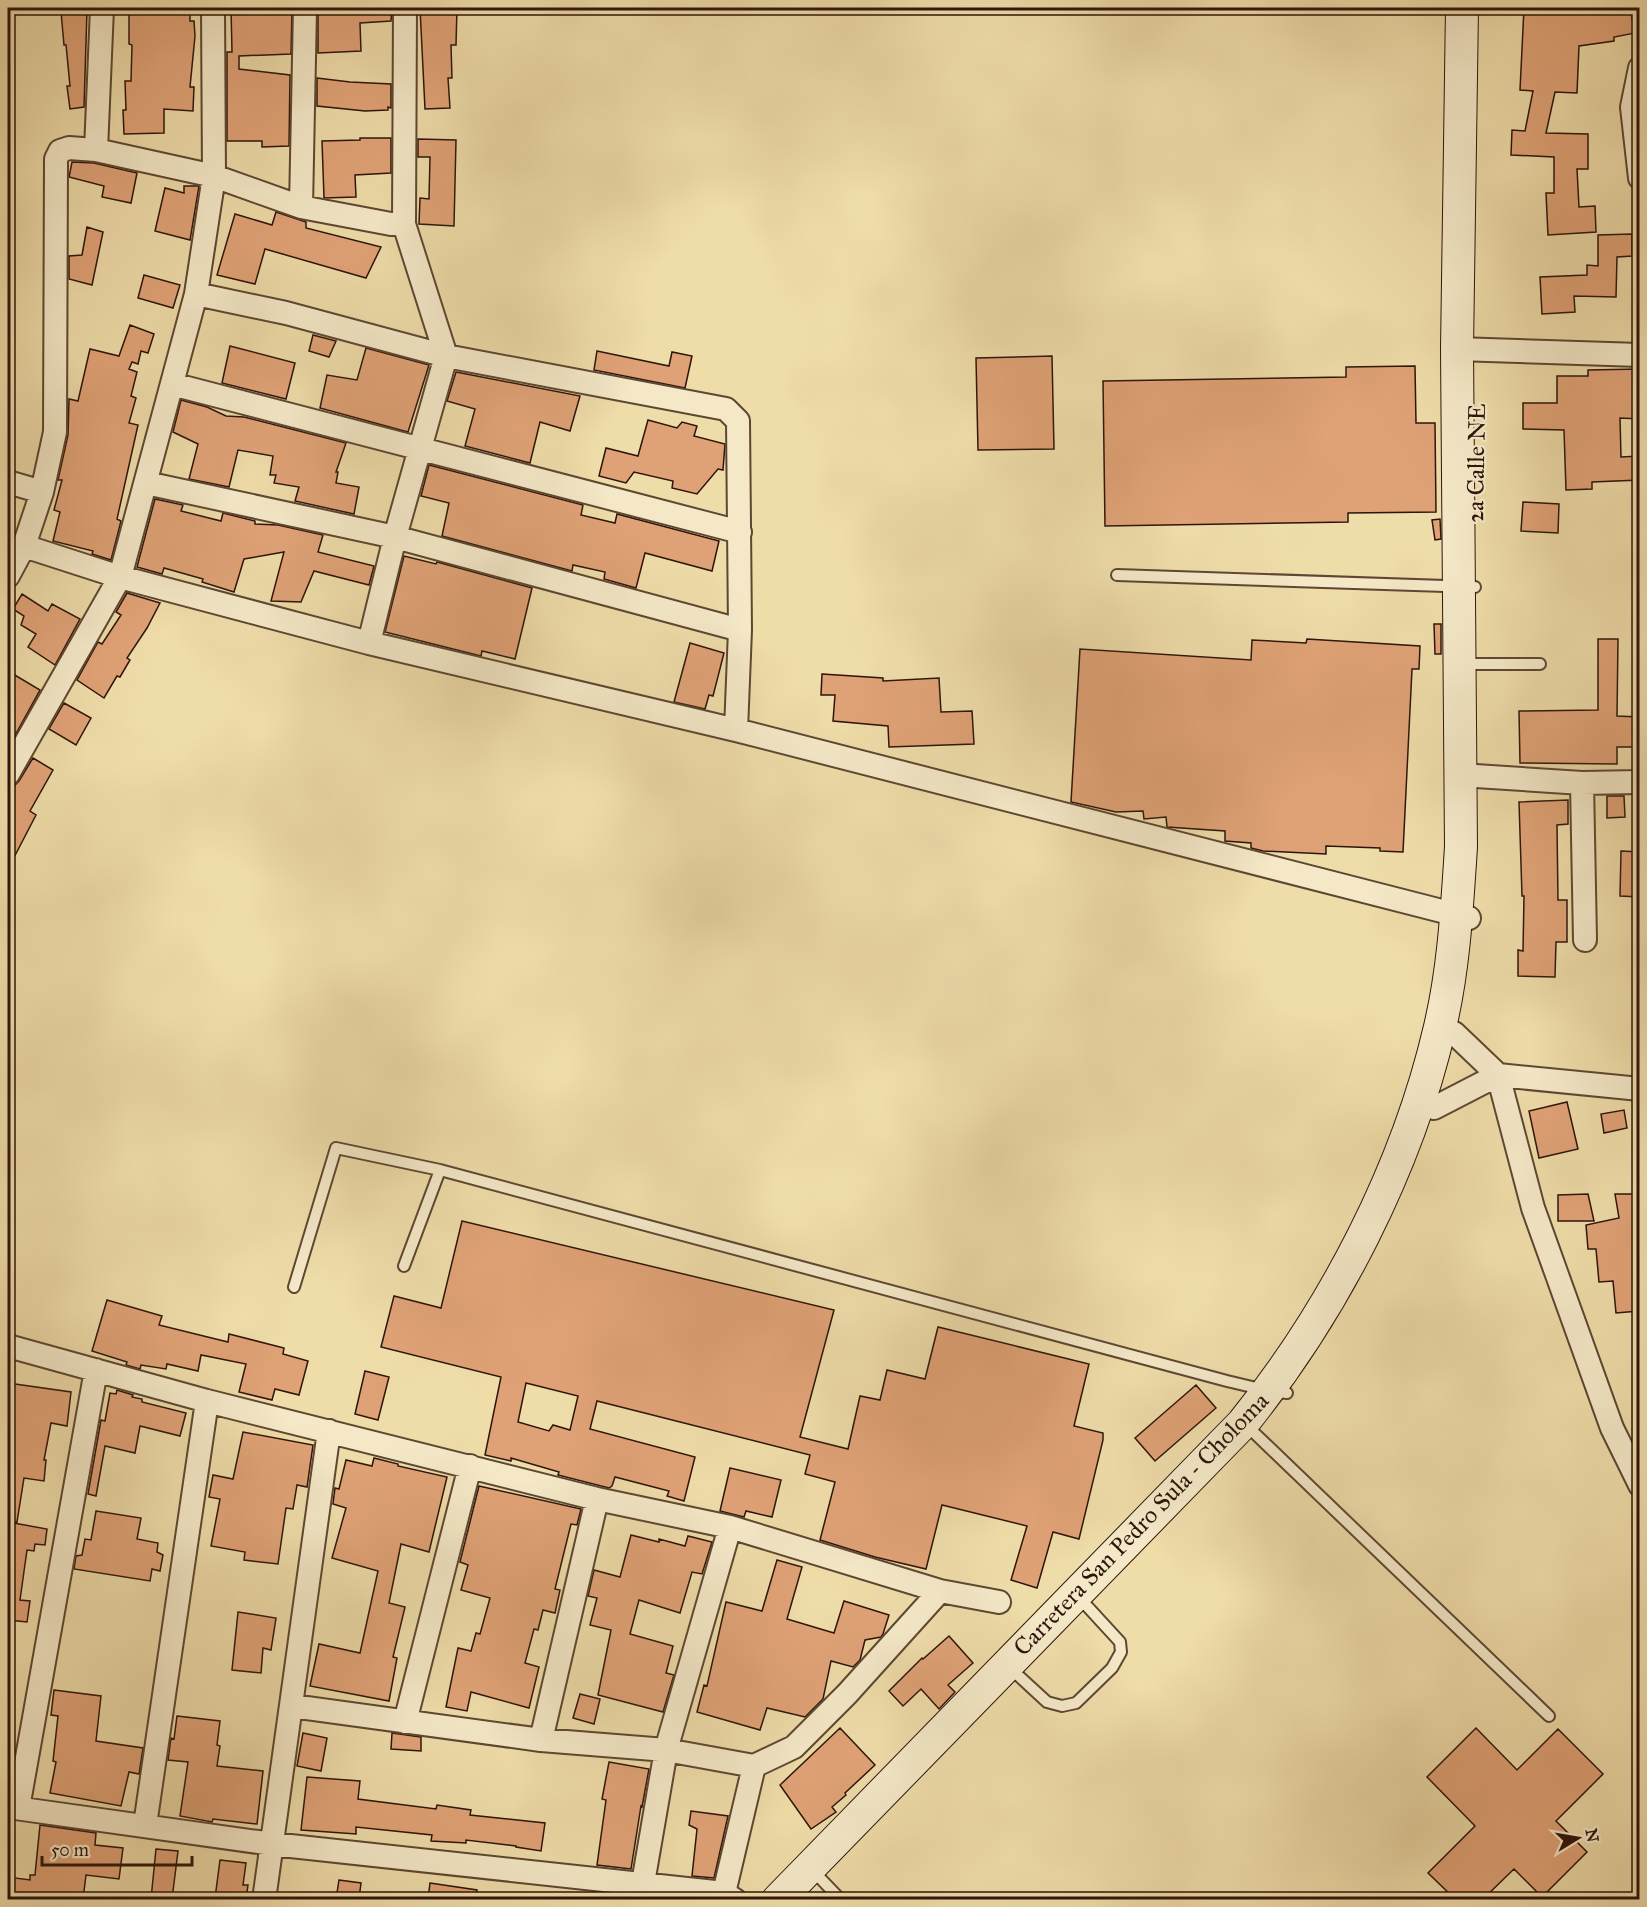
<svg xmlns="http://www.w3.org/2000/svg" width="1647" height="1907" font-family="'IM FELL Great Primer',serif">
<rect width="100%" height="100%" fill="#eedca9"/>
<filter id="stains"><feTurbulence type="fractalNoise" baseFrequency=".00333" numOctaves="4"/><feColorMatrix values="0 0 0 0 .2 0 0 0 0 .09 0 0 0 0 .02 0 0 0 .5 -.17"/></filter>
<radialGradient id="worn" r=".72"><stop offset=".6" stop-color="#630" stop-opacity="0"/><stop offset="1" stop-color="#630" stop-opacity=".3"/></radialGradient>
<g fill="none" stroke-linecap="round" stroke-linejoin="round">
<!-- stream -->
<path stroke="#717770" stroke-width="6" d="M8 81 10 86 8 184
M8 235V327"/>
</g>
<!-- building -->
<path fill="#dfa276" stroke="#2e150b" stroke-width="1.5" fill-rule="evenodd" d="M129 8H190V21H194L195 36 190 87H194L193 111 164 109V133L124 134 123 110H126L125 81H131L132 45 129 44Z
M231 8H292L291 54 239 56V69L290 75 289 146 262 147V141H227V52H232Z
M318 8H392L391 21 360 23 361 51 318 53Z
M420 8H457L456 45H451L452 78H448L450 108 425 109Z
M1524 8H1630L1635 33 1614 37V41L1579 46 1577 93 1555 92 1546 133 1588 134V169H1577L1579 207 1595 206 1596 232 1548 235 1546 193H1554V157L1511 155 1512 130 1525 131 1533 91 1520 90Z
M87 10 84 107 70 109 67 86H70L66 45H64L61 12Z
M317 78 350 82 391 84V108L388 107V110L365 111 317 106Z
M360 138H391V173L355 175 356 197 324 198 322 141 360 140Z
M418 139 456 140 454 226 419 224 420 198 429 199 430 157H418Z
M72 162 94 163 137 173 131 203 102 197 104 186 69 177Z
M184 186H199L190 240 155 231 165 188 184 193Z
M276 212 306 222V228L381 247 366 278 265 249 255 284 217 275 235 214 272 225Z
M87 227 103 232 92 285 69 279V256L82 255Z
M1632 234V256L1617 257 1616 297 1574 296 1575 312 1542 314 1540 277 1587 275V265L1598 266V235Z
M144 275 180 285 173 308 138 298Z
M130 325 154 334 148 353 141 351 138 364 132 362 129 369 137 372 131 396 136 398 129 423 138 425 117 519 121 521 111 560 92 554 93 551 53 541 60 512 54 510 62 480H58L68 435 69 399 78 401 90 349 119 356Z
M313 335 336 341 329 357 309 351Z
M230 346 295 363 286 399 222 383Z
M366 348 429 365 408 432 320 408 327 375 357 380Z
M597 351 669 366 672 352 692 356 685 388 594 370Z
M1052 356 1054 449 978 450 976 358Z
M1415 366 1416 423H1435L1436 512 1348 513V522L1105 526 1103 381 1346 377V367Z
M1640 369V419L1620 418 1621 457 1640 456V480L1592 482V489L1566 490 1564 430 1523 429V403H1557V376H1588V370Z
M456 372 580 396 570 431 540 422 530 463 465 446 475 409 447 401Z
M181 400 207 407 226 416 244 417 346 443 336 472H338L336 483 359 487 354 514 295 501 299 487 274 483 276 475H270L273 456 238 450 229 487 189 479 198 444 173 432Z
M648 420 677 428 682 422 697 426 694 436 725 444 723 470 718 469 697 494 672 488 673 481 634 472 626 483 599 476 606 448 638 456Z
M429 465 583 505 581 515 615 523 617 514 719 541 712 571 645 553 636 588 604 579 605 572 573 565 572 571 442 536 449 503 421 496Z
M155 499 183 505 181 511 221 521 223 513 255 521V524L278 525 323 535 318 552 374 566 369 585 314 571 301 602 271 601 284 552 244 559 234 592 202 582 203 579 164 568 162 574 137 567Z
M1523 502 1559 504 1558 533 1521 531Z
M1440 519 1441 539 1435 540 1432 520Z
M404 556 436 564 437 562 532 588 515 659 482 651 481 656 385 632Z
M127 593 160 603 147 628 127 658 130 660 120 677 117 676 104 698 77 680 98 642 102 644 121 615 116 612Z
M22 594 48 611 52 604 80 619 55 665 28 647 36 634 21 625 24 616 13 609Z
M1434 624H1441V654H1435Z
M1307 639 1420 646 1419 669H1412L1403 852 1380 851V848L1326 846V854L1263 851 1251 848V843L1225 841V831L1167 827 1166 817 1144 819 1143 811 1116 812 1071 802 1080 649 1251 660 1252 640 1306 643Z
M1598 639H1618L1617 716 1640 717V747H1617V764L1520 763 1519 711 1598 710Z
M690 643 724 653 713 696 709 695 705 709 674 702Z
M8 671 40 690 8 748Z
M822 674 883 678V681L939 678 941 712 972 711 974 744 889 747 888 726 833 721 835 695H821Z
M64 703 91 718 76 745 49 729Z
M33 758 53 770 30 811 36 815 8 869V787L14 786 19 781Z
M1607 796H1624L1625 817 1607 818Z
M1568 800V824L1557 825 1558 900H1567V942H1556L1555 977 1518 976V950L1523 951 1524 896H1522L1519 802Z
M1621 851 1640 852V897L1620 896Z
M1567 1102 1578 1149 1539 1158 1529 1111Z
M1624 1110 1627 1128 1604 1133 1601 1114Z
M1588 1194 1594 1221H1558V1195Z
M1615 1194H1640V1278L1635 1279 1639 1311 1616 1313 1613 1281 1599 1282 1596 1249H1588L1586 1225 1619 1218Z
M462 1221 834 1310 800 1437 848 1449 860 1396 880 1400 887 1370 925 1379 938 1327 1089 1364 1074 1426 1103 1433V1440L1079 1539 1053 1532 1037 1588 1011 1580 1027 1526 942 1505 926 1569 875 1557 820 1540 835 1482 805 1474 810 1455 597 1401 590 1429 695 1457 684 1501 667 1496 669 1491 615 1477 612 1486 609 1488 558 1475 559 1472 511 1458V1461L485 1455 501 1377 381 1347 394 1296 441 1308ZM526 1383 578 1396 570 1430 553 1425 549 1431 518 1422Z
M107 1300 162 1316 159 1325 228 1342 229 1334 284 1348 283 1354 308 1361 299 1395 275 1389 272 1400 239 1392 246 1364 201 1355 198 1371 167 1364 166 1369 141 1365 140 1369 126 1365 127 1362 92 1351Z
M365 1371 389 1377 378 1420 355 1414Z
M8 1383 71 1392 67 1426 51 1423 44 1460H46L44 1481 24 1478 17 1522 8 1521Z
M1196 1385 1216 1408 1155 1461 1135 1438Z
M117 1390 133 1395 132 1397 142 1399V1402L186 1413 180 1436 140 1426 135 1453 105 1446 96 1496 88 1494 101 1420 105 1421 110 1393 116 1394Z
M243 1432 313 1445 307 1487 297 1485 293 1509 286 1508 278 1564 244 1560 245 1552 211 1546 220 1499 209 1497 213 1475 233 1479Z
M374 1458 398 1464V1466L447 1477 429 1552 401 1544 389 1603 405 1607 393 1657 397 1658 389 1701 310 1686 319 1644 360 1653 378 1571 332 1558 346 1508 333 1504 335 1488 339 1489 346 1460 372 1466Z
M730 1468 781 1480 772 1517 746 1511 744 1517 720 1511Z
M479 1486 581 1509 577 1525 571 1524 555 1589 560 1590 555 1613 543 1610 538 1630 534 1629 525 1663 539 1667 529 1708 471 1692 467 1711 446 1707 458 1648 471 1651 476 1633 480 1634 490 1598 461 1590 468 1565 460 1562Z
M96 1511 141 1518 137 1539 158 1543 157 1552 163 1555 160 1571 152 1569 150 1581 74 1569 76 1556 82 1555 85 1539 91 1540Z
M8 1522 47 1529 45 1545 35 1544 34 1551 27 1550 20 1600 30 1601 27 1622 8 1620Z
M631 1535 659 1542V1539L685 1546 688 1536 712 1542 702 1574 692 1572 680 1613 639 1600 630 1634 673 1646 666 1673 674 1675 663 1712 598 1695 611 1630 590 1625 597 1598 588 1596 594 1570 620 1577Z
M777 1560 802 1567 787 1619 834 1633 844 1601 889 1615 883 1634 881 1637 865 1640 860 1660 853 1667 831 1661 823 1699 805 1717 767 1708 760 1730 697 1712 704 1685 707 1686 726 1602 762 1611Z
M238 1612 276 1618 271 1650 263 1648 261 1673 232 1670Z
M949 1636 973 1663 948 1685 955 1692 939 1709 921 1689 903 1706 889 1691 922 1658 923 1659Z
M54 1690 101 1696 96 1741 143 1748 139 1774 129 1772 121 1806 50 1793 56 1762 53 1761 58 1716 51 1715Z
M580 1694 600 1699 594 1724 573 1718Z
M177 1716 220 1721 217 1745 220 1746 217 1766 263 1771 257 1824 213 1819 212 1822 180 1816 188 1762 168 1760 171 1738 174 1739Z
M840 1728 875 1765 845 1793 846 1795 832 1807 836 1812 811 1829 780 1785Z
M1476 1728 1517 1770 1558 1729 1603 1774 1556 1821 1587 1852 1542 1897 1514 1869 1483 1899H1455L1428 1873 1475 1826 1427 1777Z
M303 1733 327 1738 321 1771 297 1766Z
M392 1733 421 1737V1751L391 1749Z
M609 1762 649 1769 642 1807 641 1806 631 1869 597 1865 606 1800 602 1799Z
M307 1777 360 1781 358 1799 436 1809 437 1805 471 1810 470 1815 545 1823 541 1851 516 1847V1846L466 1840V1843L431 1841 432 1835 356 1827V1834L301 1830Z
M691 1811 728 1816 714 1878 692 1876 697 1829 689 1825Z
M40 1825 96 1833 95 1845 123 1848 119 1879 86 1875 83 1899H8V1877L30 1880V1875H35Z
M156 1849 178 1851 172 1899H151Z
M220 1860 246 1863 243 1885H248L246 1899 215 1898Z
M339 1880 361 1883 359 1899H336Z
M430 1883 477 1890 476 1899H428Z"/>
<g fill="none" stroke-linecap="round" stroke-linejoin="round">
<!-- lane casing -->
<g stroke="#5e4732" stroke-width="14">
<path id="lane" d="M1117 575 1475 587
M1474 664H1540
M404 1266 440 1170 1227 1381 1269 1391 1287 1393
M294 1287 336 1148 440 1170
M1246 1425 1549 1716
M1009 1667 1047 1702 1062 1706 1076 1703 1112 1668 1121 1652 1120 1642 1086 1605
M819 1877 841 1900"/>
</g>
<!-- street casing -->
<g stroke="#5e4732" stroke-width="26">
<path id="street" d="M1640 68 1632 107 1640 178
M96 150 102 8
M301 207 305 8
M196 294 286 313 446 356 726 409 738 421 740 630 736 730
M1457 349 1640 355
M172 384 740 532
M8 482 42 492
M146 483 395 537 740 630
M24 546 120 577 369 643 736 730 1469 918
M8 576 24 546 42 492 55 432 56 159 60 151 69 148 96 150 214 176 301 207 391 224H404
M369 643 395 537 446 356 404 224 405 8
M8 774 120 577 196 294 214 176 213 8
M1460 775 1582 783 1640 782
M1582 783 1585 940
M1454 1033 1498 1075 1533 1208 1612 1428 1640 1485
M1434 1108 1498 1075 1640 1089
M8 1346 207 1401 597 1499 730 1527 940 1591 999 1602
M292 1706 541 1740 666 1750 754 1766
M405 1722 470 1466
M541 1740 597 1499
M8 1807 272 1844 724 1893 735 1900
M18 1808 96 1370
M145 1825 207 1401
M643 1883 666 1750 730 1527
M724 1893 754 1766 794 1747 847 1694 940 1591
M264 1900 329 1431"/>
</g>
<!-- secondary casing -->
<g stroke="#2e150b" stroke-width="34">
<path id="secondary" d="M778 1900 1243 1423C1334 1310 1407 1169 1440 1027 1454 968 1457 907 1461 847L1457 349 1462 8"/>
</g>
<!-- lane -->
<use href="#lane" stroke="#f4e8c7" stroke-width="10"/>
<!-- street -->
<use href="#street" stroke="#f4e8c7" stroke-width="22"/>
<!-- secondary -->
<use href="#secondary" stroke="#f4e8c7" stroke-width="32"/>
</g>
<g text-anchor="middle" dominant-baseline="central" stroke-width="4.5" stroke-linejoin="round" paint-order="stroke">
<!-- street labels -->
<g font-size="24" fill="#2e150b" stroke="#f4e8c7">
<text transform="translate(1476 463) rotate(-89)">2a Calle NE</text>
<text transform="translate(1141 1524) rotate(-46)">Carretera San Pedro Sula - Choloma</text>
</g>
</g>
<!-- margin -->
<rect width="1647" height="1907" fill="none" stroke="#eedca9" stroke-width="30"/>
<rect x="9" y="9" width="1629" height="1889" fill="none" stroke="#2e150b" stroke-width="3"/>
<rect x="15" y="15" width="1617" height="1877" fill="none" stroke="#2e150b" stroke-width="1.5"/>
<!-- north arrow -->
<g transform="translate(1578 1838) rotate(79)" stroke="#f4e8c7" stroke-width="4.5" paint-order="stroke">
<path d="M0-4.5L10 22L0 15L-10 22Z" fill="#2e150b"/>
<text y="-9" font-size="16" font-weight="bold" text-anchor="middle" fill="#2e150b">N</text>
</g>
<!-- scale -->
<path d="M42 1856v9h150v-9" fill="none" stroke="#2e150b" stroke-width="3"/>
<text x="51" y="1856" font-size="18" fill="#2e150b" stroke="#f4e8c7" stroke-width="4.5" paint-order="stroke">50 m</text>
<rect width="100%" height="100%" filter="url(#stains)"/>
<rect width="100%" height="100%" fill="url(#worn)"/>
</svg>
